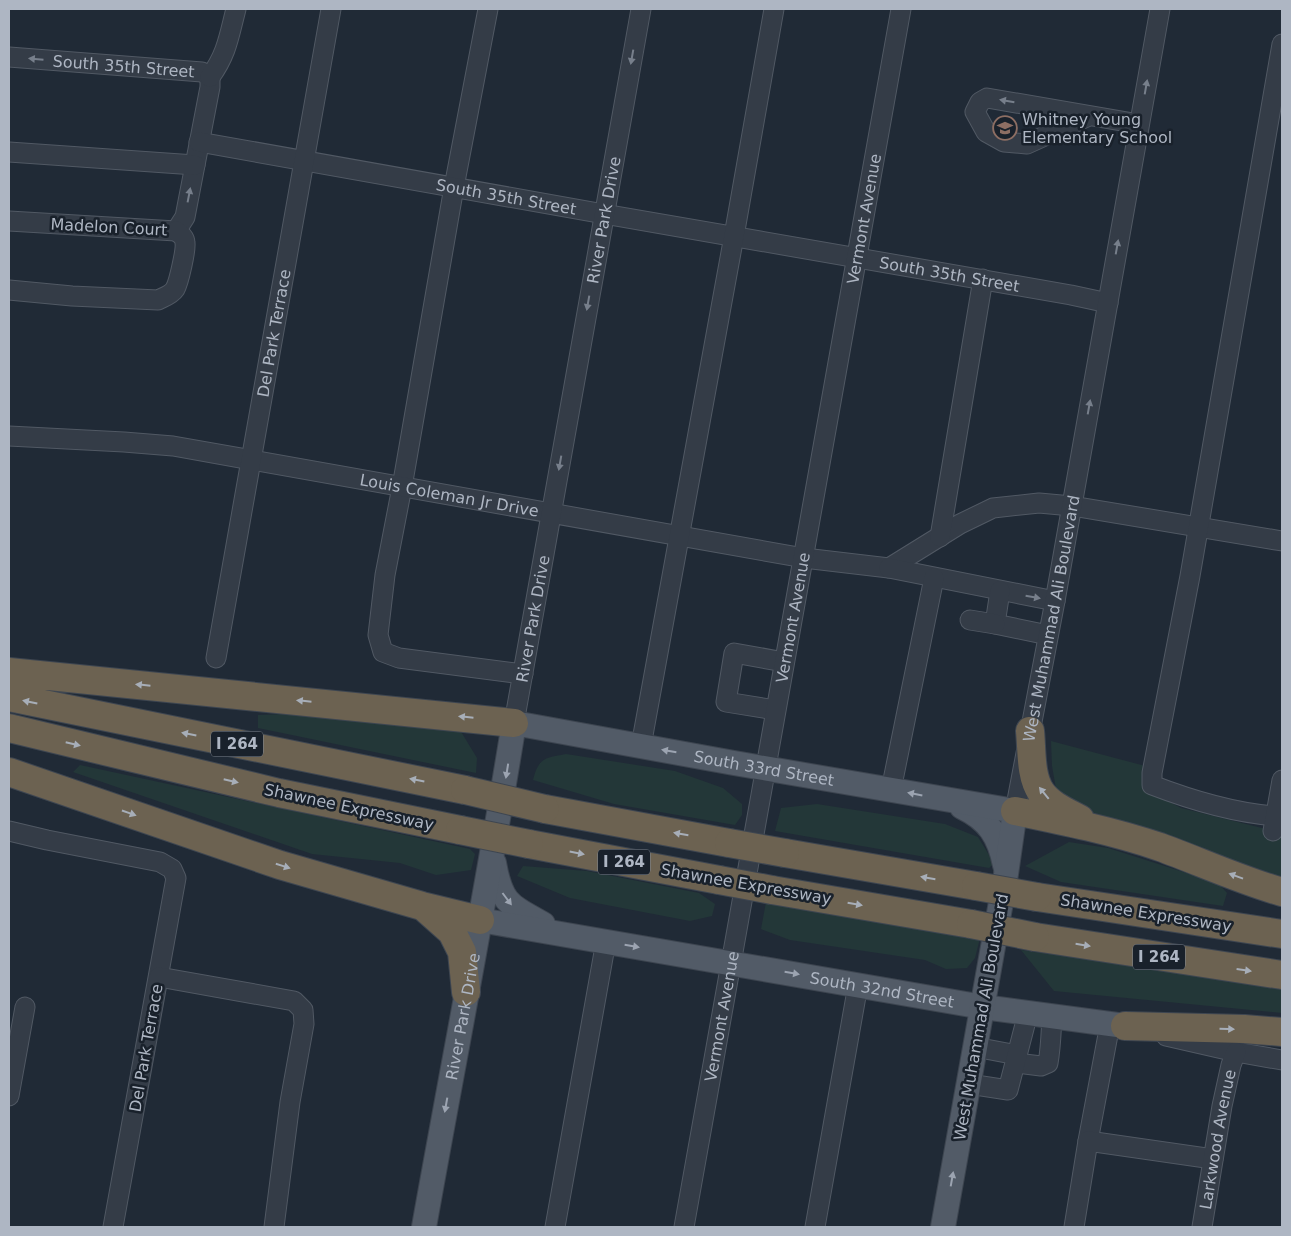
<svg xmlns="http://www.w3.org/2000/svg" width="1291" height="1236" font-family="'DejaVu Sans',sans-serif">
<rect width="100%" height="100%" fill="#202a36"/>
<!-- green -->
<path fill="#233738" d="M286 714 460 730 477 758 476 773 258 728V715Z
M1051 741 1149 767 1153 793 1181 808 1282 833V877L1074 806 1056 789 1052 766Z
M566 754 675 771 723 788 742 804V815L735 825 614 804 533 780C539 757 545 758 566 754Z
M80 765 470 849 475 854 471 870 436 875 400 863 312 854 73 772Z
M817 804 945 824 978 837 994 863 989 868 775 831 781 808Z
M1069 842 1108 848 1218 883 1227 893 1223 906 1061 882 1025 866Z
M523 866 587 871 699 893 715 904 712 916 690 921 570 898 517 876Z
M766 902 980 938 975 958 967 968 946 969 925 960 790 940 761 929Z
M1021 950 1282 986V1013L1054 991Z"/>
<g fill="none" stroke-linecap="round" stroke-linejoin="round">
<!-- minor casing -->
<g stroke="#515964" stroke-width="21">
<g id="minor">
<path d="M488 9 454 187 402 487 385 575 378 635 383 652 399 658 523 674"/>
<path id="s1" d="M9 57 202 72 210 77V87L185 217 176 231 9 221"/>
<path d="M210 77C227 54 229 36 236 9"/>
<path d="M1089 116 1027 144 1004 142 986 132 975 112 980 102 987 98 1139 124"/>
<path id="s2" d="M199 142 604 214 1071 295 1108 303"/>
<path d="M9 152 195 165"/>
<path d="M9 290 72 296 158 300C164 297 171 295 175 289 179 282 186 250 185 243 185 237 180 234 176 231"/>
<path id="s3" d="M9 436 124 442 173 446 804 558 889 568 960 524 993 508 1039 503 1072 506 1282 541"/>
<path d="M940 537 983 279"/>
<path d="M889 568 1055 601"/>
<path d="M1000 591 995 624 1048 635"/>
<path d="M970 620 995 624"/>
<path id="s4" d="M216 658 331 9"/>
<path d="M775 710 726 702 734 653 784 662"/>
<path id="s5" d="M514 723 641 9"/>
<path d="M641 746 734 236 774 9"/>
<path d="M891 790 934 578"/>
<path id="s6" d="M1015 811 1055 601 1160 9"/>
<path d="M1276 816C1234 813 1191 800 1152 785V773L1190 576 1282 44"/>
<path d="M9 831 47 840 160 862 172 869 176 878 113 1227"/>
<path d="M1273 831 1282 780"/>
<path d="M159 977 294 1001 303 1010 304 1024 290 1102 274 1227"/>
<path d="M1166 1036 1236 1052 1282 1060"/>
<path d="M975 1047 1017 1055"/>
<path d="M1016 1063 1041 1066 1048 1063C1051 1047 1051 1032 1052 1016"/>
<path d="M969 1084 1008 1090 1028 1013"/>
<path d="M9 1096 25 1007"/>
<path d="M1088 1141 1110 1024"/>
<path d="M555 1227 606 941"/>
<path id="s7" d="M684 1227 901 9"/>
<path d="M815 1227 858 985"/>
<path d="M1074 1227 1088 1141 1213 1159"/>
<path id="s8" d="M1202 1227 1222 1106 1231 1065 1236 1052"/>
</g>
</g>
<!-- major casing -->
<g stroke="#3d4550" stroke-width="26">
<g id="major">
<path d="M962 807C989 820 999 836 1005 865"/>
<path d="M494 863C501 903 509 905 543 924"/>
<path id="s9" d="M480 920 983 1007 1125 1026"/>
<path id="s10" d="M424 1227C454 1059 487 892 514 723L734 763 1015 811 1006 874 943 1227"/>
</g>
</g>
<!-- highway casing -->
<g stroke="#3e4651" stroke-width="30">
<path id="highway" d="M9 672 514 723
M9 697 465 790
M9 728 279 793 460 830
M1030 731C1032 750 1030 776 1041 792 1050 805 1067 812 1080 819
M9 772 280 865 422 906 480 920
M545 809 729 843
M1015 811C1064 821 1113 831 1160 847 1201 862 1240 880 1282 892
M529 844 719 880
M785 853 976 886
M772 890 971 924
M1037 897 1282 934
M425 908 452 932 462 952 466 992
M1035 937 1282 975
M1125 1026 1244 1029 1282 1032"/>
</g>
<!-- minor -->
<use href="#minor" stroke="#343c47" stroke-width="19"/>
<!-- major -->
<use href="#major" stroke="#525b67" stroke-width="24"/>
<!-- highway -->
<use href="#highway" stroke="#6c6251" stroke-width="28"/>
<!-- highway-bridge casing -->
<g stroke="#3e4651" stroke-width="30" stroke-linecap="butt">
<path id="highway-bridge" d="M465 790 545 809
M460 830 529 844
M729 843 785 853
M719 880 772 890
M976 886 1037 897
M971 924 1035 937"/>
</g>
<!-- highway-bridge -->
<use href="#highway-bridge" stroke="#6c6251" stroke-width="28"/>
</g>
<!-- one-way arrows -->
<defs><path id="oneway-solid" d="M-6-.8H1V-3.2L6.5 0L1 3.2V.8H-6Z" transform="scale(1.25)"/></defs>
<g fill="#777f8b">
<use href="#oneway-solid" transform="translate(632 57) rotate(100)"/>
<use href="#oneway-solid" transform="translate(36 59) rotate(-175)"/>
<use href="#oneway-solid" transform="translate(1146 87) rotate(-80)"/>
<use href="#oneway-solid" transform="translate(1007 101) rotate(-170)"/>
<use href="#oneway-solid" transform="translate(189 195) rotate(-79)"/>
<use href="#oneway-solid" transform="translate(1117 247) rotate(-80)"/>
<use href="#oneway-solid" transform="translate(588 303) rotate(100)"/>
<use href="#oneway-solid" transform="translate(1089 407) rotate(-80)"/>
<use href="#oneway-solid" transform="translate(560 463) rotate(100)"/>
<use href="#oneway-solid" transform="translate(1033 597) rotate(10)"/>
</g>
<g fill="#a7aeb8">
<use href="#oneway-solid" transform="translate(143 685) rotate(-174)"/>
<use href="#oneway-solid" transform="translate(304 701) rotate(-174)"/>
<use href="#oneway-solid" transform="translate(30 702) rotate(-168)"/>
<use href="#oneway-solid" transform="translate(466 717) rotate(-174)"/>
<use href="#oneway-solid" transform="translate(189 734) rotate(-169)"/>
<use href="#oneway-solid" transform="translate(73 744) rotate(13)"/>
<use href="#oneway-solid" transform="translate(417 780) rotate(-169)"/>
<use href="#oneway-solid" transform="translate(231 781) rotate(13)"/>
<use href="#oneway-solid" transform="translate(1044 793) rotate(-129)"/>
<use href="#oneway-solid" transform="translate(129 813) rotate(19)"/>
<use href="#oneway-solid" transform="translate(681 834) rotate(-170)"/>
<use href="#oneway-solid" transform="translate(577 853) rotate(11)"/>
<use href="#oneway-solid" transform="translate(283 866) rotate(17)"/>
<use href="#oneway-solid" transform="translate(1236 876) rotate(-160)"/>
<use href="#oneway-solid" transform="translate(928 878) rotate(-170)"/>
<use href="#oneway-solid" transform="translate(855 904) rotate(10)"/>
<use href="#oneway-solid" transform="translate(1083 945) rotate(9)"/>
<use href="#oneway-solid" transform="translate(1244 970) rotate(8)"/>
<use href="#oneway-solid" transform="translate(1227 1029) rotate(2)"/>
</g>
<g fill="#9ca4b1">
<use href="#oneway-solid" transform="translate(669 751) rotate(-170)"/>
<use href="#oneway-solid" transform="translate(507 771) rotate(99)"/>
<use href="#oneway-solid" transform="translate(915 794) rotate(-169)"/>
<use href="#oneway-solid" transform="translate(507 899) rotate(53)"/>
<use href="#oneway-solid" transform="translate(632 946) rotate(10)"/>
<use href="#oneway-solid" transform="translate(792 973) rotate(10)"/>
<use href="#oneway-solid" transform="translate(446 1105) rotate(100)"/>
<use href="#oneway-solid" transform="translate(952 1179) rotate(-80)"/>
</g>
<!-- icons -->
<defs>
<g id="school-ring" transform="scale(1.25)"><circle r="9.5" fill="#19212b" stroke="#8d6e63" stroke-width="1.5"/><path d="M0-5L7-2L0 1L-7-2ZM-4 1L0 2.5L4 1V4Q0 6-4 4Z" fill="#8d6e63"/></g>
</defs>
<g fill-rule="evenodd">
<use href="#school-ring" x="1005" y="128"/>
</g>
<g text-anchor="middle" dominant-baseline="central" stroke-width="5" stroke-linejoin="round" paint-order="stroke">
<!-- shield labels -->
<g fill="#19212b" stroke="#818995" stroke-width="1">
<rect x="211" y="731.5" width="52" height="25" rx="4"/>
<rect x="598" y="849.5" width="52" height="25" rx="4"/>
<rect x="1133" y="944.5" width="52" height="25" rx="4"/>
</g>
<g font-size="15" font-weight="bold" fill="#aeb6c3">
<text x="237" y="744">I 264</text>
<text x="624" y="862">I 264</text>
<text x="1159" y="957">I 264</text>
</g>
<!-- street labels -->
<g font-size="16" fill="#aeb6c3" stroke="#19212b">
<text stroke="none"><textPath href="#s1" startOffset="115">South 35th Street</textPath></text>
<text stroke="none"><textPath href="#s2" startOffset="312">South 35th Street</textPath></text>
<text stroke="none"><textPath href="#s5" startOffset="511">River Park Drive</textPath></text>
<text stroke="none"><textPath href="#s7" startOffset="1024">Vermont Avenue</textPath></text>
<text transform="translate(109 227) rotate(3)">Madelon Court</text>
<text stroke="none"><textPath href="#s2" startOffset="762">South 35th Street</textPath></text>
<text stroke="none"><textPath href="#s4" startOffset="330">Del Park Terrace</textPath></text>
<text stroke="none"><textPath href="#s3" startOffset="445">Louis Coleman Jr Drive</textPath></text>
<text stroke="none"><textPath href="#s5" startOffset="106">River Park Drive</textPath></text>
<text stroke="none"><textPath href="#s7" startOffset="619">Vermont Avenue</textPath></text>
<text stroke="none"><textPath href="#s6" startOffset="196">West Muhammad Ali Boulevard</textPath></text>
<text stroke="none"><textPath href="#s10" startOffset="766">South 33rd Street</textPath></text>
<text transform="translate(349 807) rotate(12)">Shawnee Expressway</text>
<text transform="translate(746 884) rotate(10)">Shawnee Expressway</text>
<text transform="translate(1146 913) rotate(9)">Shawnee Expressway</text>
<text stroke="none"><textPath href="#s9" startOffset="408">South 32nd Street</textPath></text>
<text stroke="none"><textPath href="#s10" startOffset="214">River Park Drive</textPath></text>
<text stroke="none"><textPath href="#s7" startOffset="214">Vermont Avenue</textPath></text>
<text transform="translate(981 1017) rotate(-80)">West Muhammad Ali Boulevard</text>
<text transform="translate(146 1048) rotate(-80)">Del Park Terrace</text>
<text stroke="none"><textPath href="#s8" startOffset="89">Larkwood Avenue</textPath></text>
</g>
<!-- poi labels -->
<g font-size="16" fill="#aeb6c3" stroke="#19212b" text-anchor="start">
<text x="1022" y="119">Whitney Young<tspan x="1022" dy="18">Elementary School</tspan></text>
</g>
</g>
<!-- border -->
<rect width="1291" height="1236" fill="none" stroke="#aeb6c3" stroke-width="20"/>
</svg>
